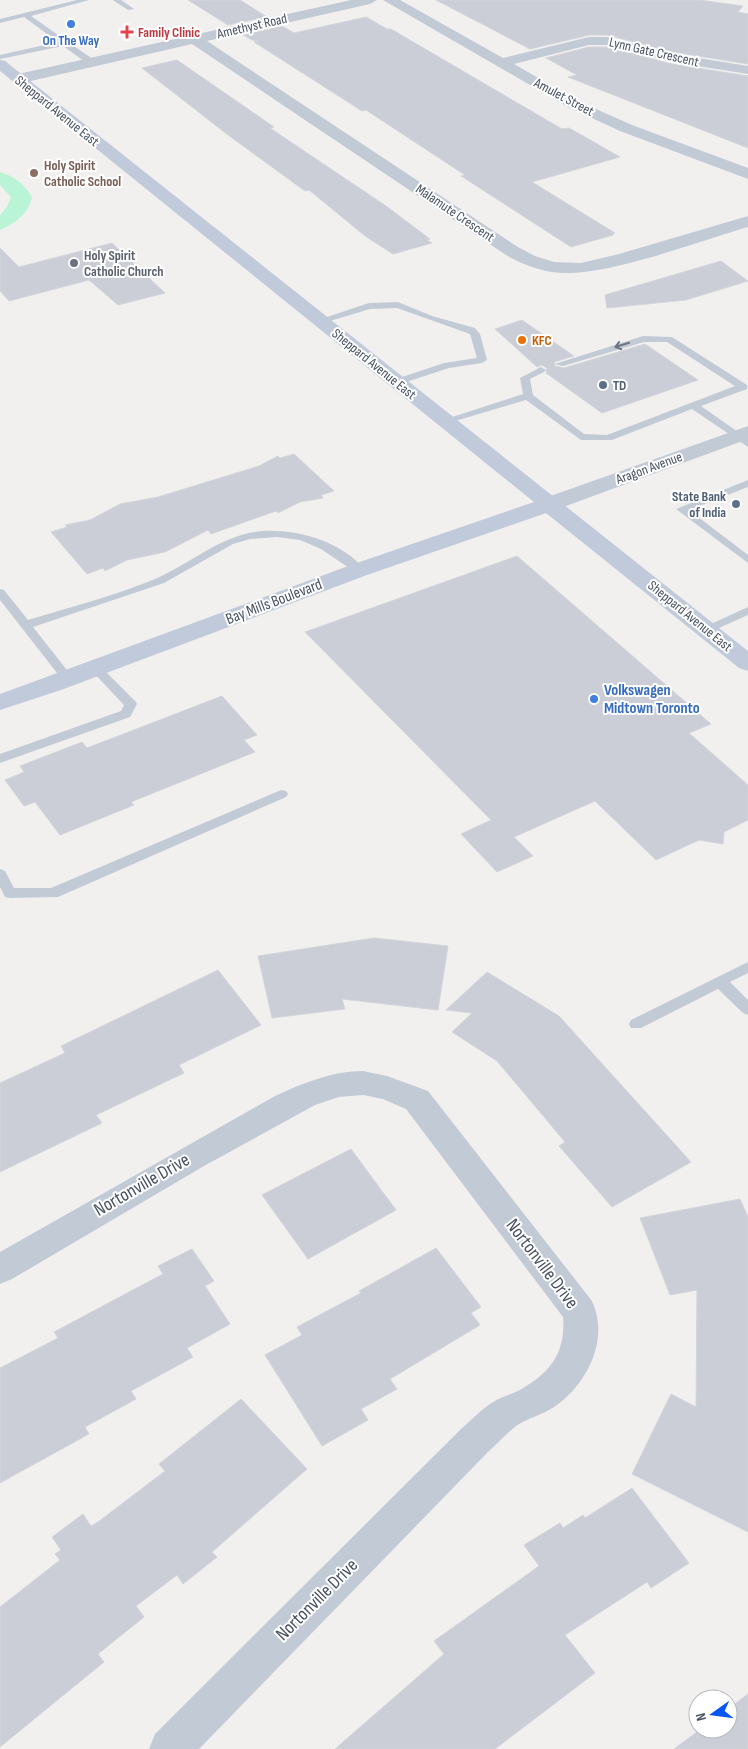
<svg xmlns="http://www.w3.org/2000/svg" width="748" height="1749" font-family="'Sofia Sans Condensed',sans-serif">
<rect width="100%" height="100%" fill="#f2f0ef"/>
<!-- green -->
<path fill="#baf4d7" d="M0 172C16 177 23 183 32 197 29 213 15 224 0 230V215L7 207 11 197 0 185Z"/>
<!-- building -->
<path fill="#cbced6" stroke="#d3d5dc" d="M188 0H240L267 17 228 25Z
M436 0H700L743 6 738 12 748 14V64L673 52 607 35H589L530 49Z
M366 17 387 29H391L562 129 569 128 620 157 532 182 615 233 612 234 613 235 571 247 461 176 465 175 407 137 366 110 362 111 254 42 259 41 252 40 243 35 282 26 294 33Z
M589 47H607L672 64 748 76V148L568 77 577 75 546 58Z
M177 60 274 127 270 128 386 206 430 239 427 240 432 243 393 254 365 236 309 190 305 191 228 135 142 68Z
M112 243 165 293 118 305 89 280 9 301 0 291V248L19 267Z
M721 261 748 281 686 300 607 308 605 295Z
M522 320 574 356 554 362 555 366 564 368 645 344 698 380 602 413 546 373 547 368 542 365 537 367 495 329Z
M294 454 334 491 321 495 323 498 300 502 278 513 276 511 211 534 208 530 165 552 127 560 105 571 103 568 87 574 51 532 67 527 65 525 90 520 120 504 158 497 259 466 278 456 280 458Z
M517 556 711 724 689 733 748 785V820L724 832 723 844 699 840 656 860 595 801 514 837 533 856 497 872 461 834 491 820 305 632Z
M222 696 257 735 244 740 255 752 131 802 134 805 60 835 35 802 24 806 5 780 24 772 20 766 82 742 87 748Z
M374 938 448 946 438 1010 342 999 345 1009 272 1018 258 956Z
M218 970 261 1025 179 1065 184 1073 96 1115 102 1123 0 1172V1083L65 1053 61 1046Z
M487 972 559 1016 691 1162 612 1207 559 1146 565 1142 497 1061 452 1032 472 1013 446 1010Z
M351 1149 396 1210 308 1259 262 1195Z
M740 1199 748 1217V1532L632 1474 671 1394 696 1407 697 1290 670 1295 640 1218Z
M436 1248 481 1307 471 1313 480 1325 390 1379 397 1389 361 1409 368 1420 322 1446 265 1355 302 1335 297 1327 361 1293 359 1291Z
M192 1249 214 1281 205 1286 230 1324 187 1348 193 1357 131 1391 136 1399 85 1427 89 1434 0 1483V1368L58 1338 54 1332 163 1274 158 1266Z
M241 1399 307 1469 212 1552 217 1557 183 1584 177 1575 136 1606 144 1617 98 1654 104 1662 0 1747V1607L60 1560 55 1554 61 1550 52 1537 83 1514 91 1526 98 1522 165 1471 159 1464Z
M632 1488 689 1563 651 1588 647 1582 565 1635 595 1673 495 1749H335L444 1654 434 1641 539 1566 524 1545 560 1523 563 1528 583 1515 585 1518Z
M748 1694V1749H674L701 1729H728V1709Z"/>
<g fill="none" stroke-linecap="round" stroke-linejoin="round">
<!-- lane -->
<path fill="#c2cad6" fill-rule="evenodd" d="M77 0H89L31 16 94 60V64H88L63 46 0 59V55L58 42 24 17 0 23V19Z
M113 0H121L134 9 128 10Z
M398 302 432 316 475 328 480 334 487 360 482 363 449 368 397 385 393 384V380L444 363 477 358 470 334 397 308 370 309 320 324 315 321 369 303Z
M643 336 672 337 747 385V389L701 406 748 439V447L692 409 612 440H581L526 400 445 424 440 421 523 394 520 378 541 367 546 370 544 372 530 379 533 395 584 434 607 435 735 386 667 342H644L563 366 555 364Z
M748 480V487L689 510 748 555V563L676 509Z
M262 531C298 529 341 541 365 570L363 572H355L321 549 300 540 277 537 250 539 233 544 164 583 33 627 74 679 68 683 64 682 0 600V589L4 590 28 620C71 607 114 596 155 579 192 563 220 535 262 531Z
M748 607V615L710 632 706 633 700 629Z
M96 665 100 666 135 701 137 704 130 717 0 763V754L121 711 124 705 90 669Z
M281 790 286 791 288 794 286 797 58 897 10 898 5 897 0 887V869L5 871 14 888H51Z
M748 962V973L730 982 748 1000V1015L743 1013 718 989 641 1028H631L629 1024 631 1020Z"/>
<!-- street -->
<path fill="#c2cad6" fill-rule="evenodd" d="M351 0H377L370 4 207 41 518 247 535 256 554 262 581 263 619 254 748 216V227C699 241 599 280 552 272 535 269 520 263 506 255L192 44 18 84 10 79 18 74Z
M383 0H400L503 58 589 37H607L673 54 748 66V74L672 62 607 45H589L514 64 578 101 632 125 748 168V179L620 131 568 107Z
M748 426V439L558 509 550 511 542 509 539 504 542 499Z
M363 1071 387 1076 428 1091 592 1301C610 1339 587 1385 554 1407 542 1415 528 1418 516 1426 506 1434 497 1444 488 1452L199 1749H149L155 1734 462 1428C473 1419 482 1408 495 1401 501 1397 509 1395 516 1392 549 1375 566 1354 563 1317L406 1109 383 1099 363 1095 339 1097 315 1105 204 1166 12 1279 0 1284V1252L275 1096C303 1083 332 1071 363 1071Z"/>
<!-- secondary -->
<path fill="#c0cada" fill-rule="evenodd" d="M0 60 5 61 748 651V671L739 668 546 513 367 575 61 690 0 710V694L351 565 534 502 0 71Z"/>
</g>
<!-- one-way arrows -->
<defs><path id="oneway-shaft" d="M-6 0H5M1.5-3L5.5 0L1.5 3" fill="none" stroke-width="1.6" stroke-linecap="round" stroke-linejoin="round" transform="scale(1.25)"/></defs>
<use stroke="#6b7583" href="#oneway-shaft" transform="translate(622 345) rotate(163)"/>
<!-- markers -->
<g fill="#3f7fe0" stroke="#fff" stroke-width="2">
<circle cx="71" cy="24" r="5"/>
<circle cx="594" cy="699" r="5"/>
</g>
<path fill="#e0444e" stroke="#fff" stroke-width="2" d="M124.5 24.5h5v5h5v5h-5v5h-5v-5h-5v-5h5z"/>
<circle fill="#8d6e63" stroke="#fff" stroke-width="2" cx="34" cy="173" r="5"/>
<circle fill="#6b7280" stroke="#fff" stroke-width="2" cx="74" cy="263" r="5"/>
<circle fill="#e8710a" stroke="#fff" stroke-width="2" cx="522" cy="340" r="5"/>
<g fill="#5c6f8a" stroke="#fff" stroke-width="2">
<circle cx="603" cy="385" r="5"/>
<circle cx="736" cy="504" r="5"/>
</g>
<g text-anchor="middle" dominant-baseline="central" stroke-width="4" stroke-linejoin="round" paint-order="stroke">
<!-- far-street labels -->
<g font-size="14" fill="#46505f" stroke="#fff">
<text transform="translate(252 26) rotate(-13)">Amethyst Road</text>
<text transform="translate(654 52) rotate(13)">Lynn Gate Crescent</text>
<text transform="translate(564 97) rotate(28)">Amulet Street</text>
<text transform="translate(57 111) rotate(39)">Sheppard Avenue East</text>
<text transform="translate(455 213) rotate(34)">Malamute Crescent</text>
<text transform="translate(374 364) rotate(39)">Sheppard Avenue East</text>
<text transform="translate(649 468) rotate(-20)">Aragon Avenue</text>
<text transform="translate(690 616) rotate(39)">Sheppard Avenue East</text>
</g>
<!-- far-health labels -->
<g font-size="14" font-weight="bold" fill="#be3a42" stroke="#fff" text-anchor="start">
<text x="138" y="32">Family Clinic</text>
</g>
<!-- far-shop labels -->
<g font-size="14" font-weight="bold" fill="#366cbe" stroke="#fff">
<text x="71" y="40">On The Way</text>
</g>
<!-- far-education labels -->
<g font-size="14" font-weight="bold" fill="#785e54" stroke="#fff" text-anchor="start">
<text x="44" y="165">Holy Spirit<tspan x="44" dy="16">Catholic School</tspan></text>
</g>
<!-- far-worship labels -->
<g font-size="14" font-weight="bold" fill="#5b616d" stroke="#fff" text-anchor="start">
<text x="84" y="255">Holy Spirit<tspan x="84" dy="16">Catholic Church</tspan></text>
</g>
<!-- far-food labels -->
<g font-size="14" font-weight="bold" fill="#c56008" stroke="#fff" text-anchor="start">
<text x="532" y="340">KFC</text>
</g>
<!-- far-service labels -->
<g font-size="14" font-weight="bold" fill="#4e5e75" stroke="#fff" text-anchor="start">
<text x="613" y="385">TD</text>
<text x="726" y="496" text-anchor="end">State Bank<tspan x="726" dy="16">of India</tspan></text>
</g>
<!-- street labels -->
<g font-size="16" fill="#46505f" stroke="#fff">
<text transform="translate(274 602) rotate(-21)">Bay Mills Boulevard</text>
</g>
<!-- shop labels -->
<g font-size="16" font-weight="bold" fill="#366cbe" stroke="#fff" text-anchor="start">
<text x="604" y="690">Volkswagen<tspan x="604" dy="18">Midtown Toronto</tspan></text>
</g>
<!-- near-street labels -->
<g font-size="19" fill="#46505f" stroke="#fff">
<text transform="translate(142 1185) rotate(-30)">Nortonville Drive</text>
<text transform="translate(542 1264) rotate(53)">Nortonville Drive</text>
<text transform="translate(317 1600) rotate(-45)">Nortonville Drive</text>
</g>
</g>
<!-- north arrow -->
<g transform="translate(713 1714) rotate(256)"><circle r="24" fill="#ffffff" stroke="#b5b9bf"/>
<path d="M0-4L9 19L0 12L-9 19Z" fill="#0755f5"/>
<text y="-8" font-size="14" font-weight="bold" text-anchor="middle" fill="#46505f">N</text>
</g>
</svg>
